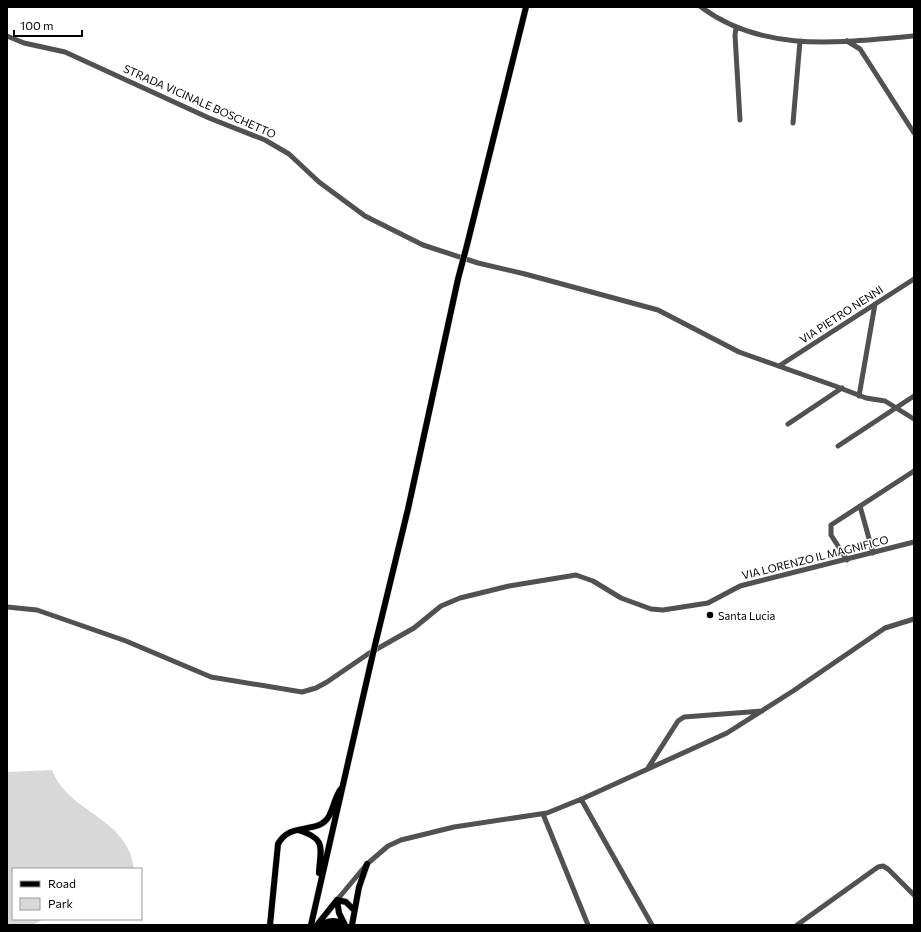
<svg xmlns="http://www.w3.org/2000/svg" width="921" height="932" font-family="Commissioner,sans-serif">
<rect width="100%" height="100%" fill="#fff"/>
<!-- green -->
<path fill="#d8d8d8" d="M52 770C69 814 128 817 134 869H13V919H44L32 925H7V772Z"/>
<g fill="none" stroke-linecap="round" stroke-linejoin="round">
<!-- major casing -->
<g stroke="#dbdbdb" stroke-width="7">
<path id="major" d="M467 245 526 7
M376 641 408 509 458 279
M298 830C328 839 320 849 319 873
M337 900 339 913 345 925
M337 900 346 902 354 910
M270 925 278 844C287 827 303 831 319 825 334 819 332 800 341 789
M311 925 371 662
M317 925 337 900
M320 925C329 920 335 920 344 924
M352 925 359 887 367 864"/>
</g>
<!-- minor -->
<path stroke="#515151" stroke-width="5" d="M701 7C764 54 841 42 914 36
M736 28 735 35 740 120
M7 36 24 43 65 52 209 118 265 140 289 154 319 182 365 216 423 245 478 263 525 274 658 310 739 352 835 386 866 398 885 401 914 419
M847 41 860 49 914 133
M793 123 800 41
M779 366 914 279
M859 396 875 304
M788 424 842 388
M838 446 914 396
M860 506 873 553
M847 560 831 535V525L914 471
M7 607 37 610 126 641 211 677 302 692 316 688 327 682 368 654 414 628 441 606 460 598 509 586 576 575 593 581 621 598 651 609 663 610 708 603 740 586 914 542
M648 768 678 721 684 717 762 711
M581 799 652 925
M543 814 588 925
M337 900 367 864 388 846 401 840 454 827 547 813 584 798 727 733 793 691 885 628 914 619
M797 925 878 867 883 866 888 869 914 895"/>
<!-- major -->
<use href="#major" stroke="#000" stroke-width="6"/>
<!-- major-bridge casing -->
<g stroke="#dbdbdb" stroke-width="7" stroke-linecap="butt">
<path id="major-bridge" d="M458 279 467 245
M371 662 376 641"/>
</g>
<!-- major-bridge -->
<use href="#major-bridge" stroke="#000" stroke-width="6"/>
</g>
<!-- markers -->
<circle fill="#000" stroke="#fff" stroke-width="1.5" cx="710" cy="615" r="4"/>
<g text-anchor="middle" dominant-baseline="central" stroke-width="3" stroke-linejoin="round" paint-order="stroke">
<!-- street labels -->
<g font-size="11" fill="#000" stroke="#fff">
<text transform="translate(200 101) rotate(24)">STRADA VICINALE BOSCHETTO</text>
<text transform="translate(841 314) rotate(-33)">VIA PIETRO NENNI</text>
<text transform="translate(815 557) rotate(-14)">VIA LORENZO IL MAGNIFICO</text>
</g>
<!-- poi labels -->
<g font-size="11" fill="#000" stroke="#fff" text-anchor="start">
<text x="718" y="615">Santa Lucia</text>
</g>
</g>
<!-- border -->
<rect width="921" height="932" fill="none" stroke="#000000" stroke-width="16"/>
<!-- legend -->
<rect x="12" y="868" width="130" height="52" fill="#ffffff" stroke="#999999"/>
<rect x="20" y="881" width="20" height="6" fill="#000000" stroke="#999999"/>
<text x="48" y="888" font-size="12" fill="#000000">Road</text>
<rect x="20" y="898" width="20" height="12" fill="#d8d8d8" stroke="#999999"/>
<text x="48" y="908" font-size="12" fill="#000000">Park</text>
<!-- scale -->
<path d="M14 30v6h68v-6" fill="none" stroke="#000000" stroke-width="2"/>
<text x="20" y="30" font-size="12" fill="#000000" stroke="#ffffff" stroke-width="3" paint-order="stroke">100 m</text>
</svg>
